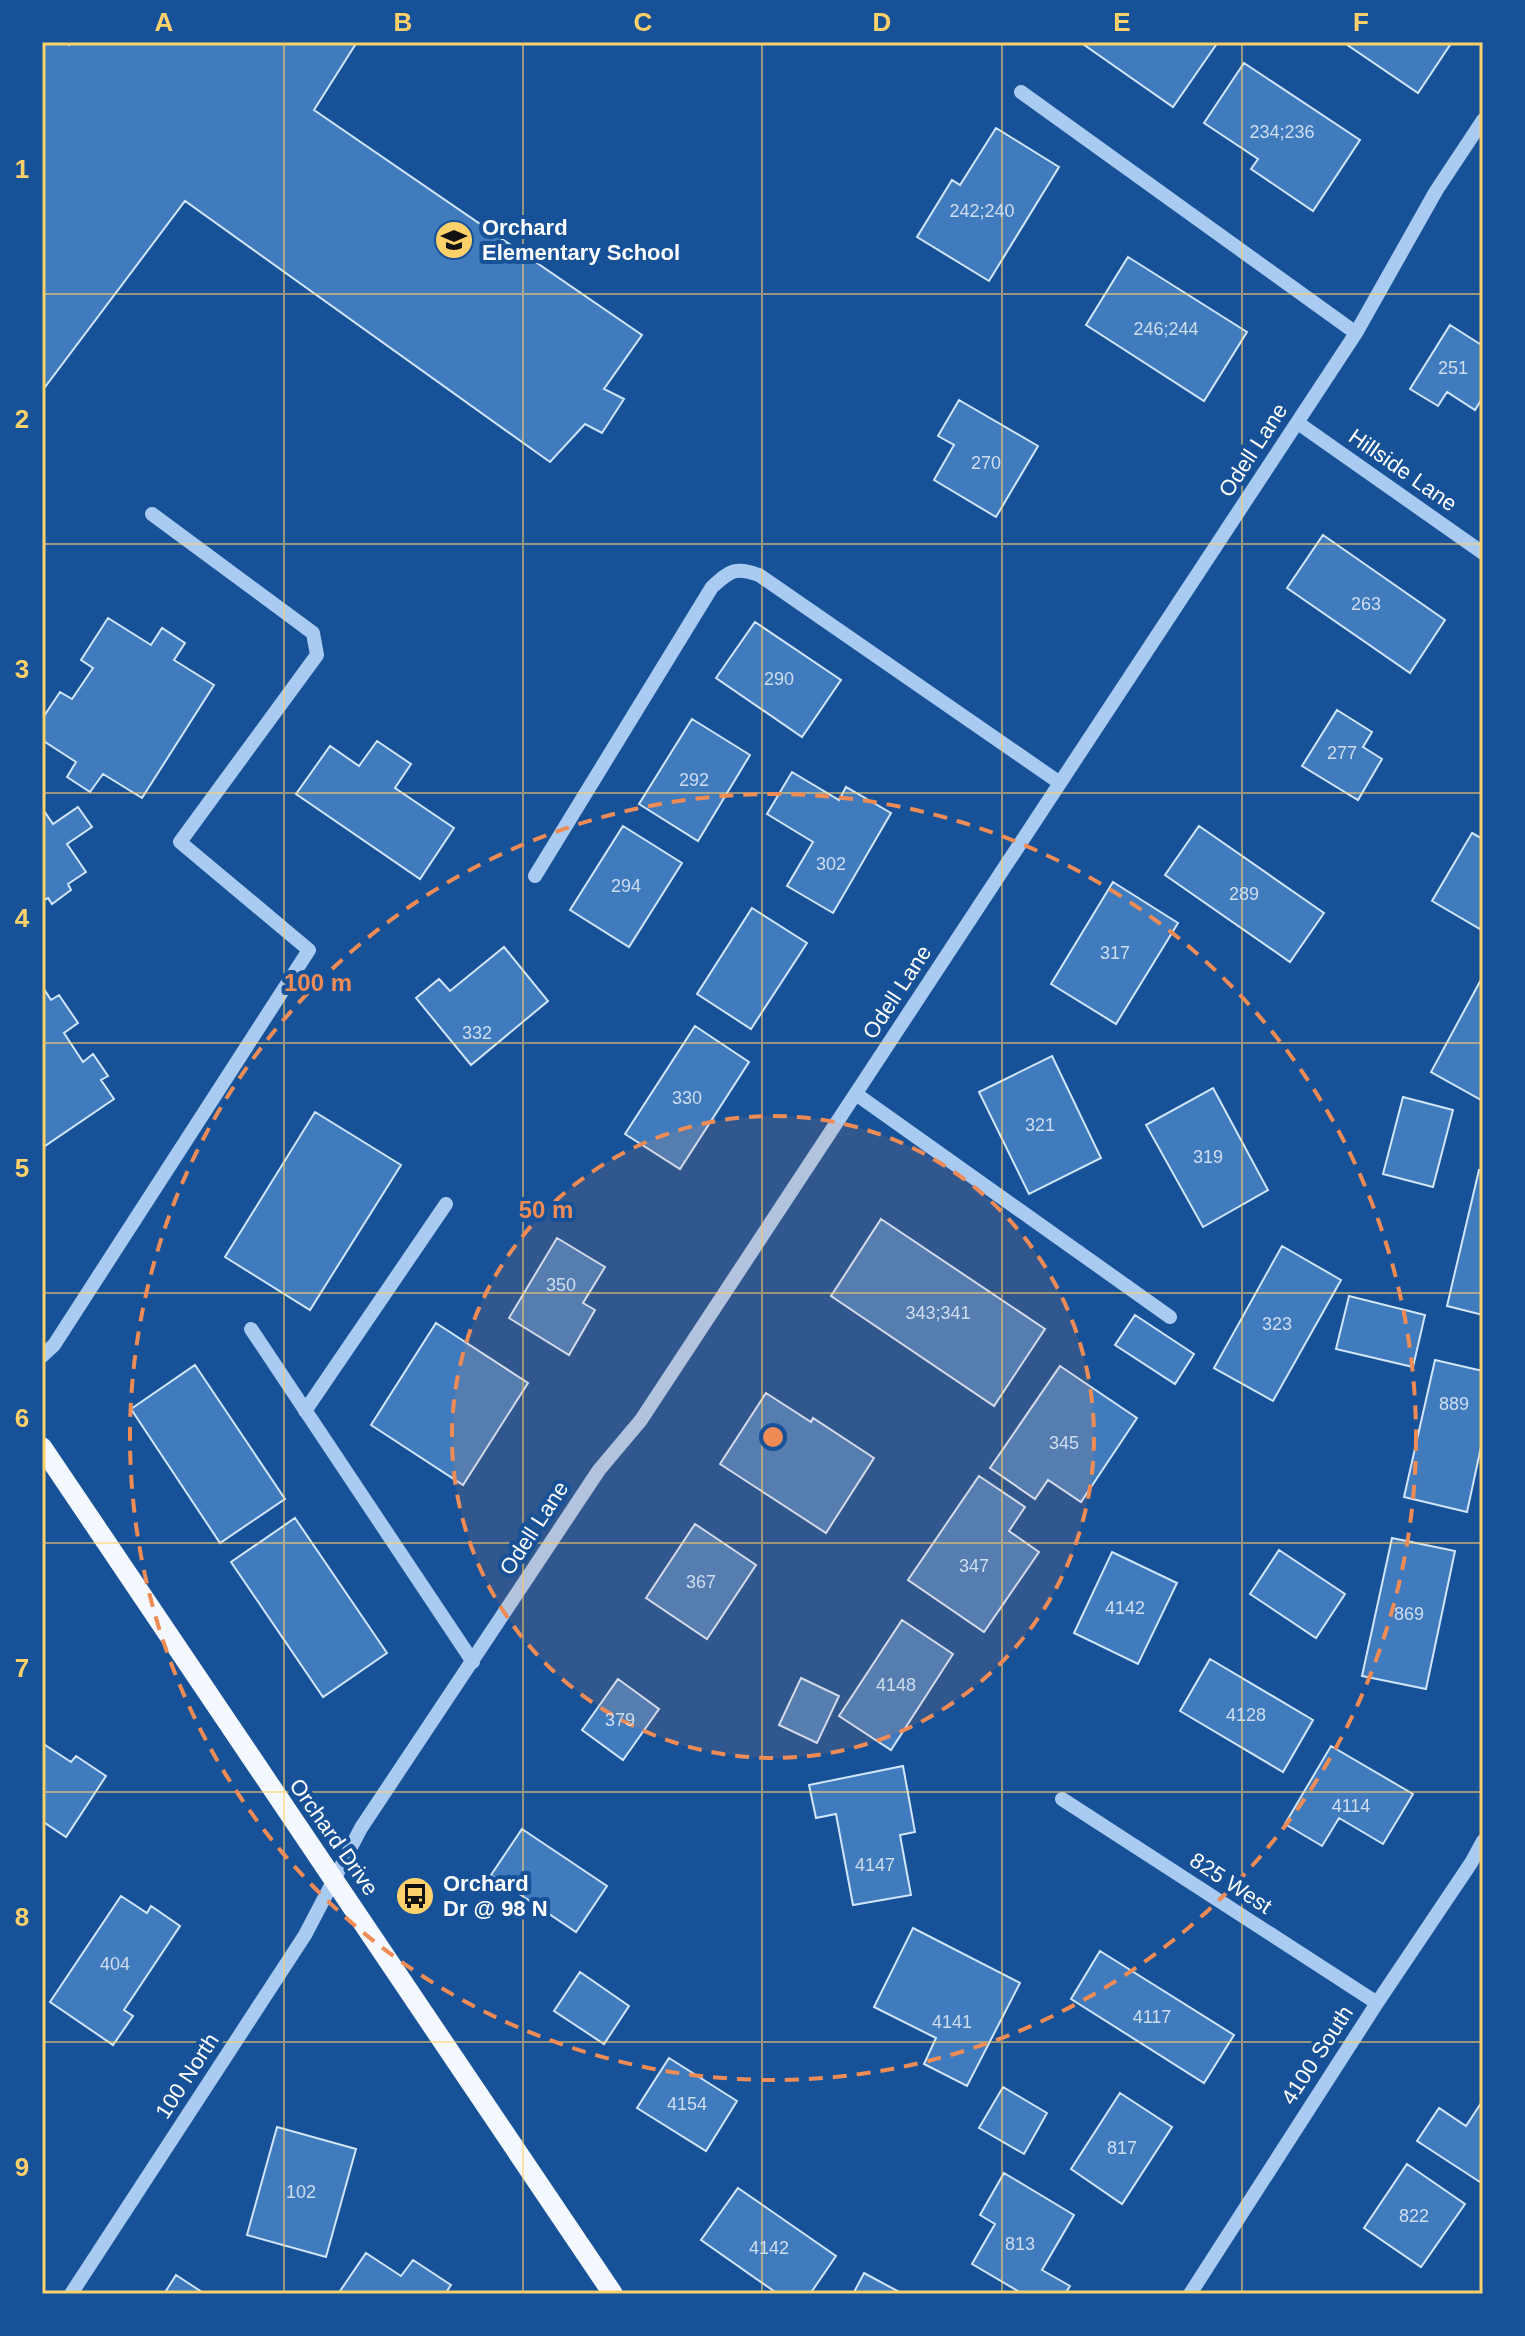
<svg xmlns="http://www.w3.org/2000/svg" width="1525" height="2336" font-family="Arial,sans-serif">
<rect width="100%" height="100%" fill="#175197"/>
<!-- building -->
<path fill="#407bbe" stroke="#d1e5fc" stroke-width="2" d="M42 42H65L69 45 72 42H357L314 110 642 335 604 389 624 399 602 433 585 424 550 462 185 201 42 391Z
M1080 42H1218L1173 107Z
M1343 42H1452L1418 93Z
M1244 63 1360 140 1313 211 1251 169 1258 159 1204 123Z
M996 128 1059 167 989 281 917 237 952 180 960 185Z
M1128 257 1247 332 1204 401 1086 325Z
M1450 325 1483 346V397L1475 410 1447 392 1438 406 1410 389Z
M959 400 1038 446 996 517 934 480 954 445 938 436Z
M1323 535 1445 620 1410 673 1287 588Z
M108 618 151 645 162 628 185 643 174 660 214 685 142 798 103 774 90 792 67 777 76 762 42 740V719L60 692 72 699 93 668 81 660Z
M755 622 841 680 802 737 716 678Z
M1337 710 1372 732 1363 747 1382 759 1358 800 1302 766Z
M692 719 750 755 698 841 639 804Z
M377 741 411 764 395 788 454 828 420 879 296 794 330 746 359 766Z
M792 772 839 800 846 787 891 813 833 913 787 886 813 842 767 814Z
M78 807 92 827 67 844 86 872 68 884 71 890 52 904 48 898 42 901V808L53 824Z
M623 826 682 863 629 947 570 910Z
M1199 826 1324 913 1290 962 1165 875Z
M1472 833 1483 839V923L1480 929 1432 901Z
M1113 882 1178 923 1116 1024 1051 984Z
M752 908 807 943 751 1029 697 994Z
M504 947 548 1001 471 1065 416 998 439 979 450 991Z
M1483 976V1101L1431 1072Z
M42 986 51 1000 59 995 78 1023 64 1033 83 1062 93 1054 108 1076 101 1080 114 1099 42 1148Z
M695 1026 749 1062 680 1169 625 1134Z
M1052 1056 1101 1158 1029 1194 979 1092Z
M1213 1088 1268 1190 1203 1227 1146 1125Z
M1403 1097 1453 1110 1433 1187 1383 1174Z
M315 1112 401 1165 310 1310 225 1257Z
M1479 1170 1483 1171V1315L1447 1306Z
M881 1219 1045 1329 994 1406 831 1296Z
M557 1238 605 1267 583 1303 595 1310 569 1355 509 1318Z
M1282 1246 1341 1280 1273 1401 1214 1368Z
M1349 1296 1425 1315 1413 1367 1336 1349Z
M1135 1315 1194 1354 1175 1384 1115 1345Z
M436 1323 528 1383 463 1485 371 1425Z
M1435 1360 1483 1371V1438L1467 1512 1404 1497Z
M195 1365 285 1499 220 1543 131 1409Z
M1060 1366 1137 1418 1081 1502 1048 1480 1035 1499 990 1468Z
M766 1393 811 1422 813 1418 874 1458 826 1533 720 1464Z
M979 1476 1025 1507 1009 1531 1039 1552 984 1632 908 1580Z
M295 1518 387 1653 323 1697 231 1562Z
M695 1524 756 1565 707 1639 646 1598Z
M1392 1538 1455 1551 1426 1689 1362 1676Z
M1279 1550 1345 1594 1316 1638 1250 1594Z
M1112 1552 1177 1583 1138 1664 1074 1633Z
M902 1620 953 1654 891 1750 839 1716Z
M1210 1659 1313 1720 1283 1772 1180 1711Z
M801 1678 839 1696 817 1743 779 1725Z
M618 1679 659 1709 623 1760 582 1730Z
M42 1743 71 1762 76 1756 106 1776 66 1837 42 1821Z
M1331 1746 1413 1794 1383 1844 1339 1818 1322 1846 1285 1824Z
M903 1766 915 1832 900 1835 911 1895 853 1905 836 1814 816 1818 809 1785Z
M522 1829 607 1886 576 1932 491 1875Z
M121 1896 147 1913 151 1906 180 1926 124 2010 133 2016 113 2045 50 2002Z
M913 1928 1020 1983 967 2086 924 2064 936 2038 874 2007Z
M1100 1951 1234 2035 1204 2083 1071 1999Z
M580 1972 629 2006 604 2044 554 2011Z
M669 2058 737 2101 706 2151 637 2108Z
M1003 2087 1047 2113 1024 2154 979 2128Z
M1120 2093 1172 2127 1122 2204 1071 2169Z
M1483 2100V2184L1417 2141 1439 2108 1466 2126Z
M277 2127 356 2149 326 2257 247 2235Z
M1407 2164 1465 2204 1421 2267 1364 2228Z
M1004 2173 1074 2215 1042 2270 1070 2286 1065 2294H1023L972 2264 995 2224 980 2215Z
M738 2188 836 2256 810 2294H778L701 2240Z
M366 2253 401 2276 413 2260 451 2285 445 2294H338Z
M864 2273 903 2294H853Z
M176 2275 205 2294H164Z"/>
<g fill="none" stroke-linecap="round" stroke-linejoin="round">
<!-- minor -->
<path stroke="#aacbf1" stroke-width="14" d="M1021 92 1356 333
M1298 423 1483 553
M535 876 712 587C730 571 735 566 759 575L1060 783
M856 1094 1170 1317
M251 1329 473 1662
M42 1356 54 1345 309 950 180 842 317 655 313 633 152 514
M305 1411 446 1204
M1062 1799 1377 2003
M71 2294 305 1935 361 1828 599 1470 641 1420 1356 333 1436 191 1483 120
M1190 2294 1377 2003 1471 1863 1483 1841"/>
<!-- major -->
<path stroke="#f4f8ff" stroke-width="20" d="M42 1447 613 2294"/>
</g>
<!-- grid -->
<path fill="none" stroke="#ffd16a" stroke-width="2" stroke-opacity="0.55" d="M284 42V2294M523 42V2294M762 42V2294M1002 42V2294M1242 42V2294M42 294H1483M42 544H1483M42 793H1483M42 1043H1483M42 1293H1483M42 1543H1483M42 1792H1483M42 2042H1483"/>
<!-- distance rings -->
<circle cx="773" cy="1437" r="321" fill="#ef8b55" fill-opacity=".12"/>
<g fill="none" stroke="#ef8b55" stroke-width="4" stroke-dasharray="14 10">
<circle cx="773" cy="1437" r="321"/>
<circle cx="773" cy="1437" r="643"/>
</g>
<!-- icons -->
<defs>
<g id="school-disc" transform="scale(2)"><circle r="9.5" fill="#ffd16a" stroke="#175197"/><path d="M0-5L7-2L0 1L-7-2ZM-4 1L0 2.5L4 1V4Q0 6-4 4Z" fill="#111"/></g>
<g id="bus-disc" transform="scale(2)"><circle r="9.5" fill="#ffd16a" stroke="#175197"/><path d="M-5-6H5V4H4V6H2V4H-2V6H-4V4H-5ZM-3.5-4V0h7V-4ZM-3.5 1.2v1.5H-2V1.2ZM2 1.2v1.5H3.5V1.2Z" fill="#111"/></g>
</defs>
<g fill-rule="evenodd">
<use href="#school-disc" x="454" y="240"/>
<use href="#bus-disc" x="415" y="1896"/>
</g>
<g text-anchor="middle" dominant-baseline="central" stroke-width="8" stroke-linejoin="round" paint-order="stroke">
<!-- number labels -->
<g font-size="18" fill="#cfdeef">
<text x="1282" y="132">234;236</text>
<text x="982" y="211">242;240</text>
<text x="1166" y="329">246;244</text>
<text x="1453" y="368">251</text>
<text x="986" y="463">270</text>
<text x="1366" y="604">263</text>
<text x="779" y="679">290</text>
<text x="1342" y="753">277</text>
<text x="694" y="780">292</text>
<text x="831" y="864">302</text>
<text x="626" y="886">294</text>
<text x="1244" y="894">289</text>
<text x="1115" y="953">317</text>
<text x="477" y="1033">332</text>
<text x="687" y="1098">330</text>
<text x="1040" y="1125">321</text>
<text x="1208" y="1157">319</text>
<text x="561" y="1285">350</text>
<text x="938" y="1313">343;341</text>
<text x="1277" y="1324">323</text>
<text x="1454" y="1404">889</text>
<text x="1064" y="1443">345</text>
<text x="974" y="1566">347</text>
<text x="701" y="1582">367</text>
<text x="1125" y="1608">4142</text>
<text x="1409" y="1614">869</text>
<text x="896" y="1685">4148</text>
<text x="1246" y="1715">4128</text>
<text x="620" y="1720">379</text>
<text x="1351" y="1806">4114</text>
<text x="875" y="1865">4147</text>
<text x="115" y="1964">404</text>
<text x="1152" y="2017">4117</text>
<text x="952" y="2022">4141</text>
<text x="687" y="2104">4154</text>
<text x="1122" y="2148">817</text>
<text x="301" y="2192">102</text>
<text x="1414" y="2216">822</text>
<text x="1020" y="2244">813</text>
<text x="769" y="2248">4142</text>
</g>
<!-- poi labels -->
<g font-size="22" font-weight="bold" fill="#fff" stroke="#175197" text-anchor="start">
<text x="482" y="227">Orchard<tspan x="482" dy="25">Elementary School</tspan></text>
<text x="443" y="1883">Orchard<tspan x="443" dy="25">Dr @ 98 N</tspan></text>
</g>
<!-- street labels -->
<g font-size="22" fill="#fff" stroke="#175197">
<text transform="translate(1253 450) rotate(-57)">Odell Lane</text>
<text transform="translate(1403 470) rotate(35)">Hillside Lane</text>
<text transform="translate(897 992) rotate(-57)">Odell Lane</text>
<text transform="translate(534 1528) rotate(-57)">Odell Lane</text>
<text transform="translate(334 1837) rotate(55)">Orchard Drive</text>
<text transform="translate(1231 1883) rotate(33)">825 West</text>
<text transform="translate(1317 2055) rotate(-57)">4100 South</text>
<text transform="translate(187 2076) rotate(-57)">100 North</text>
</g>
</g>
<circle cx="773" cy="1437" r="12" fill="#ef8b55" stroke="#175197" stroke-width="4"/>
<g font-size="24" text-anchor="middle" font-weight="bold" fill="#ef8b55" stroke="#175197" stroke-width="8" stroke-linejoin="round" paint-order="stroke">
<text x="318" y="991">100 m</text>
<text x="546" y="1218">50 m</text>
</g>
<!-- border -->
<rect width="1525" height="2336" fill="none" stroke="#175197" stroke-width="88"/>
<rect x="44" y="44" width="1437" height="2248" fill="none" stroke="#ffd16a" stroke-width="3"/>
<g font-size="26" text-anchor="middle" font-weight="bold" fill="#ffd16a">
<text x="164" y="31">A</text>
<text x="403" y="31">B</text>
<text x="643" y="31">C</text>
<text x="882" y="31">D</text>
<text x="1122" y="31">E</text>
<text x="1361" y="31">F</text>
<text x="22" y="178">1</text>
<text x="22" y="428">2</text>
<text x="22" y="678">3</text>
<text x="22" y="927">4</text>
<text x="22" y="1177">5</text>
<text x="22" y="1427">6</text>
<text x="22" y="1677">7</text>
<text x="22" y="1926">8</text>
<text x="22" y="2176">9</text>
</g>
</svg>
